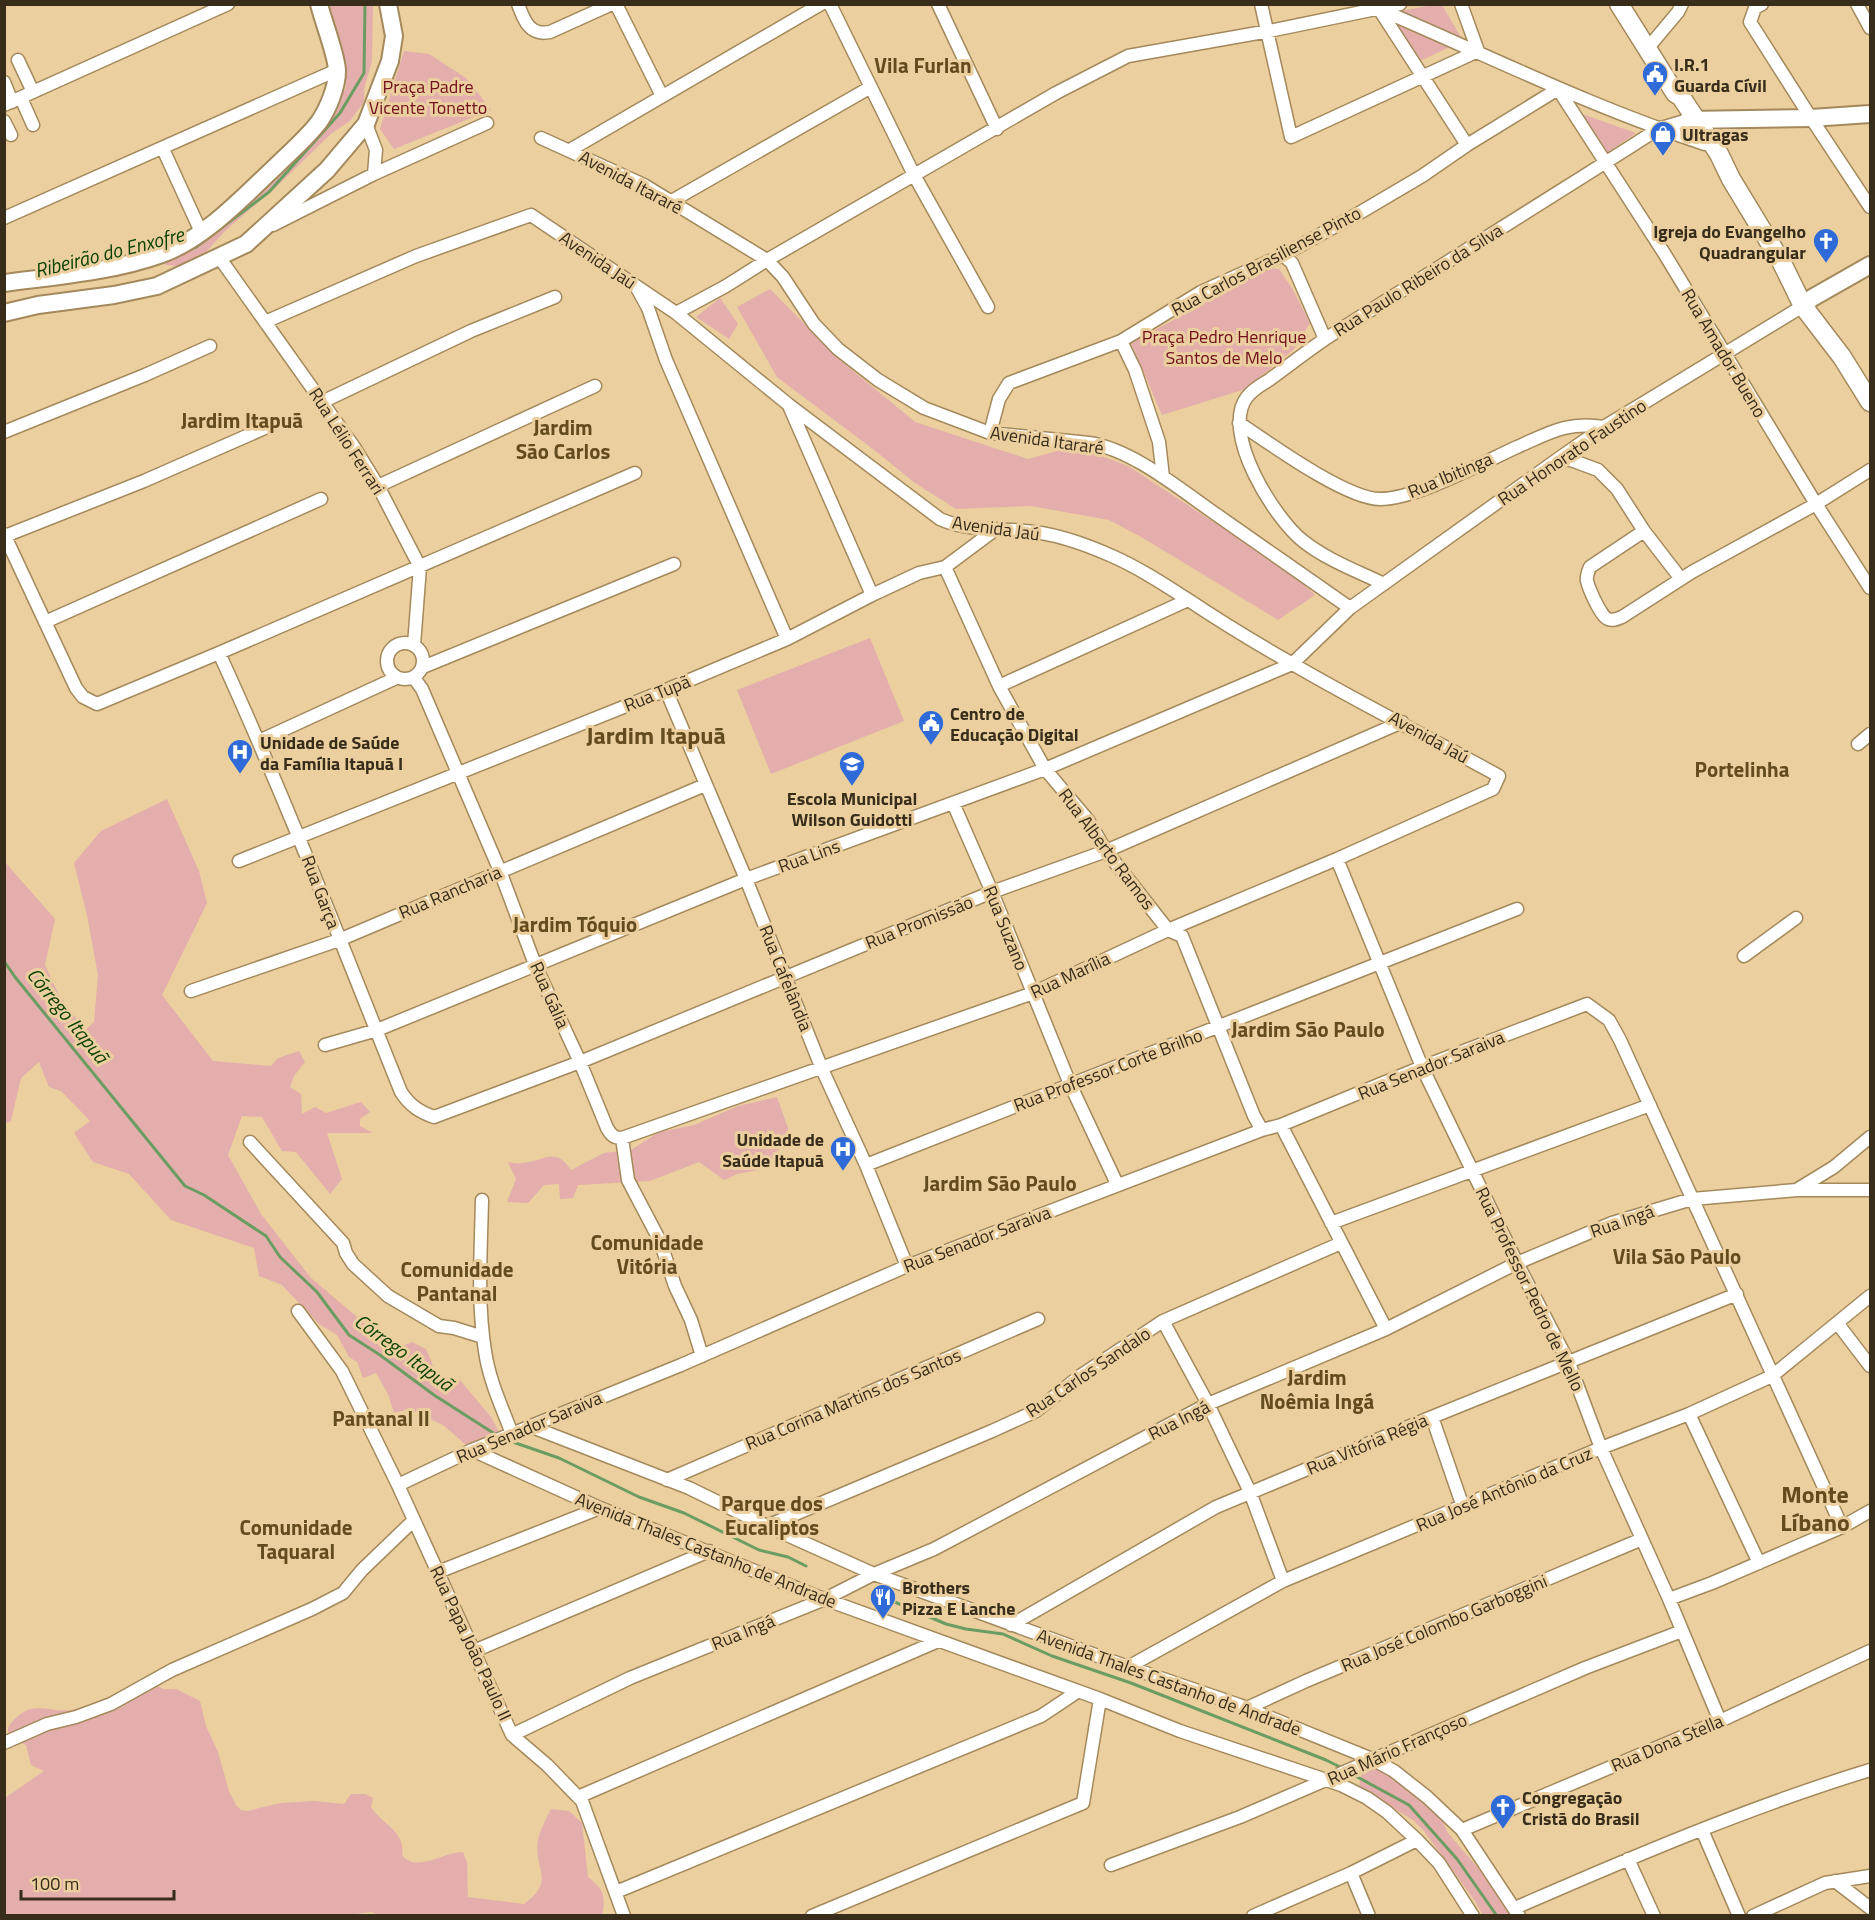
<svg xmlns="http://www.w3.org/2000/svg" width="1875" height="1920" font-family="'Titillium Web',sans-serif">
<rect width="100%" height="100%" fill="#ebcf9f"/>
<!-- green -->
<path fill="#e3aeac" d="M325 5H373L372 61 364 89V102L350 121 332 133 278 185 225 231 206 252 177 266 165 265 176 250 323 124 346 88 345 65Z
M1433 5H1442L1461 37 1401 11Z
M1393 19 1456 44 1418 62Z
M404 51 429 54 466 78 491 110 394 149 380 129Z
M1582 114 1636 133 1607 153Z
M1269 268 1279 269 1292 288 1310 323 1294 349 1246 389 1162 415 1131 343Z
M770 289 840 360 915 422 1028 459 1075 446 1128 466 1287 570 1315 595 1278 620 1143 538 1109 520 1031 506 956 509 915 483 873 449 777 377 737 307Z
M720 298 738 324 729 339 696 317Z
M870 638 904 721 771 774 737 690Z
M167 799 199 871 207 903 162 995 213 1061 271 1066 278 1058 299 1051 305 1062 294 1076 290 1087 301 1094 302 1114 315 1107 326 1113 361 1102 370 1112 360 1119V1126L373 1133H327L342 1179 330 1194 296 1152 282 1151 262 1117 242 1116 228 1155 261 1214 311 1278 369 1327 394 1350 412 1342 426 1349 436 1373 427 1371V1380L439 1387 460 1380 491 1417 502 1438 472 1450 443 1425 409 1409 394 1413 388 1394 376 1373 363 1378 357 1362 349 1357 337 1335 319 1324 282 1285 259 1276 254 1248 171 1220 129 1174 93 1162 74 1133 90 1121 61 1091 49 1087 39 1062 21 1078 11 1121 5 1123 4 861 55 919 45 965 58 993 85 1030 94 1022 98 975 87 915 74 863 101 831Z
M777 1097 788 1128 786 1146 777 1151 772 1160 758 1170 737 1174 724 1180 699 1162 650 1181 578 1185 573 1198 560 1199 559 1184 544 1185 528 1203 507 1202 516 1179 508 1162C513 1163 518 1164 523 1163 545 1161 555 1146 571 1170L604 1153 631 1150 659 1132 694 1125 738 1106Z
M152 1684 164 1689H176L200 1701 206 1726 218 1752 229 1791 236 1805 241 1810 247 1811 281 1803 314 1801 344 1804 351 1794H365L373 1798 371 1807C381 1824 406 1831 402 1855 416 1874 446 1851 463 1852L467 1862 468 1897 524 1904C557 1880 533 1870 538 1840 540 1830 546 1819 551 1809L569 1811 582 1823 588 1877C604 1890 606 1895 602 1916H381L371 1912 339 1916H5V1798L44 1771 31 1765 26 1745C18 1740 1 1735 11 1723 35 1695 50 1716 76 1709 93 1705 108 1697 124 1690 132 1686 143 1686 152 1684Z
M1369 1765 1389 1773 1405 1789 1426 1802 1440 1816 1448 1833 1489 1881 1511 1915H1483L1475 1901 1424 1831 1413 1820 1359 1787 1362 1771Z"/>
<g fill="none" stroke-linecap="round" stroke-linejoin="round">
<!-- stream -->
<path stroke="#6b9d63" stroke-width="3" d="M187 250 196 247 269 192 340 113 364 73 365 4
M4 961 15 977 185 1186 204 1195 266 1236 280 1257 317 1292 349 1335 380 1355 434 1395 498 1436
M507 1440 559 1458 639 1497 684 1513 759 1550 788 1557 806 1566
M876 1594 946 1624 966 1629 1003 1634 1052 1656 1131 1683 1326 1760 1342 1768
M1350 1773 1409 1805 1457 1859 1497 1916"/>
<!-- street casing -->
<g stroke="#a3895b" stroke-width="15">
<path id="street" d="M518 4C524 21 530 36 550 32L612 4
M616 4 662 96
M830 4 914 175 988 307
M938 4 997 129
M1261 4 1291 137 1478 51
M1461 4 1478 51
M1762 4 1755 8 1750 22 1811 118 1870 207
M1857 4 1870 28
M1379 9C1487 55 1593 108 1705 144
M1379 9 1467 145
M1647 49 1678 12 1682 4
M18 60 33 92
M4 82 12 102
M1558 89 1664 253 1816 504 1870 588
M21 98 33 125
M4 105 228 4
M4 121 11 135
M366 124 376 150 374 174
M541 138 644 185 767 260 783 277 814 324 838 349 878 380 924 408 990 433 1089 443C1132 449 1181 490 1217 515 1261 546 1306 577 1350 608
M163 149 201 232
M570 150 821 4
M670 202 871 87
M4 218 337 70
M273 225 374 174 487 123
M1283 255 1292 263 1325 339
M219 257 354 447 378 486 420 567 414 645
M637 288 648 308 666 360 787 639
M676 313 726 286 767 260 1056 93 1128 56 1269 31 1400 4
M265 322 416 256 531 215 676 313 789 405 940 519C966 531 997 528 1025 531 1055 533 1085 544 1112 556 1139 568 1162 583 1187 599 1221 622 1256 643 1291 663 1359 703 1430 738 1499 776L1493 789 1337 859 1168 930 1033 993 622 1138C614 1138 611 1135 607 1128L580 1062 536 967 500 871 422 689 414 678
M1121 341 1135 370 1159 442 1163 477
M322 402 471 331 555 297
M790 408 872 595
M1239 423C1269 443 1346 499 1380 499 1416 499 1482 463 1517 447 1549 433 1567 421 1604 427
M4 432 145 375 210 346
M990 433 999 399 1009 383 1121 341 1201 292 1283 255 1361 212 1422 176 1467 145 1558 89
M1558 459 1571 460 1598 470 1617 489 1644 531 1681 579
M378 486 595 386
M1644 531 1590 567C1588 572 1586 576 1587 581 1589 589 1601 617 1608 619 1613 621 1617 619 1622 617L1692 572 1816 504 1870 470
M4 534 76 688 83 697 97 704 219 653 635 473
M5 536 144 481 267 427
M945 567 999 686 1045 769 1088 820 1106 851 1168 930 1182 936 1254 1116 1262 1130
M1384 584C1357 571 1327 560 1303 541 1274 518 1220 432 1247 397 1253 389 1261 385 1269 380 1288 366 1306 352 1325 339L1630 147 1658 129 1688 120
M45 622 321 499
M387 661a18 18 0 1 1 36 0a18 18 0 1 1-36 0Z
M219 653C285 797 342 945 401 1092 410 1106 420 1112 434 1117L580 1062 992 892 1106 851 1402 722
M423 667 674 564
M999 686 1188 600
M666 690 746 879 822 1069 866 1165 907 1266
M259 741 396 678
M1858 744 1870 734
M953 803 992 892 1070 1084 1117 1184
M1337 859 1422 1067 1517 1263 1569 1363 1601 1448 1669 1599 1720 1721
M239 861 666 690 787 639 872 595 919 573 945 567 996 529
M1744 956 1796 918
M191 991 339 940 705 785
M325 1045 377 1030 746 879 1045 769 1292 664 1350 608 1558 459 1604 427 1803 306
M1281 1125 1386 1329
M622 1138 628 1180 660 1241 675 1286 691 1320 702 1356
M250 1142 343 1243 346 1253 353 1264 388 1296 439 1326 454 1328 483 1337
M866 1165 1517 909
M1798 1189 1834 1167 1870 1137
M482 1200C481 1250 477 1302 485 1351 489 1380 502 1407 512 1434
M1331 1223 1650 1105
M298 1311 342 1371 398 1485 512 1735 547 1765 582 1801 624 1916
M1163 1321 1208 1404 1250 1492 1283 1581
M1838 1324 1870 1366
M1689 1414 1759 1563
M1432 1417 1463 1507
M532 1427 689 1488 767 1526 874 1574 1128 1667 1239 1705 1372 1759 1394 1771 1427 1797 1462 1830 1519 1916
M472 1450 600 1508 816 1596 1100 1699 1180 1731 1341 1785 1367 1798 1387 1812 1417 1840 1439 1863 1473 1916
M667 1480 1038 1319
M398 1485 472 1450 681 1365 907 1266 1262 1130 1281 1125 1422 1067 1587 1004 1609 1020 1620 1040 1842 1527
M767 1526 992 1431 1036 1411 1080 1376 1163 1321 1341 1243
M438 1572 600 1508
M1669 1599 1712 1583 1842 1527 1870 1511
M1011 1625 1216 1507 1432 1417 1737 1294
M474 1651 709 1551
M1128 1667 1283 1581 1601 1448 1689 1414 1772 1376 1870 1296
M1247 1708 1306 1681 1642 1539
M512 1735 630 1678 825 1599 874 1574 934 1549 1208 1404 1386 1329 1517 1263 1612 1223 1692 1199 1797 1190H1870
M4 1743 47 1724 76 1717 111 1704 172 1670 312 1609 343 1593 362 1570 414 1520
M578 1797 938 1641
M1462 1830 1720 1721 1870 1651
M1702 1830 1739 1916
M1628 1859 1654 1916
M1111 1865 1240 1817 1585 1668 1682 1631
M1351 1873 1369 1916
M1835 1881 1870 1908
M616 1892 1041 1716 1077 1692
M1515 1908C1632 1857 1749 1807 1870 1770
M812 1916 1083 1803 1100 1699
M1253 1916 1351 1873 1417 1840
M1753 1916 1825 1883 1870 1876"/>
</g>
<!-- secondary casing -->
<g stroke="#a3895b" stroke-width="20">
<path id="secondary" d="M1688 120 1811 118 1870 114
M4 283C57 276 112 272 162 254 204 239 242 198 274 168 289 153 306 139 319 122 328 109 337 87 337 71 337 56 323 21 319 4
M1803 306 1812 298 1870 265
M4 313 38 305 114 295 157 286 246 244 327 170 366 124 390 61 394 36 388 4"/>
</g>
<!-- primary casing -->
<g stroke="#a3895b" stroke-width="21">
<path id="primary" d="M1619 4 1675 93 1681 97 1719 154 1731 179 1782 263 1803 306 1842 357 1870 402"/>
</g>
<!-- street -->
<use href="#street" stroke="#fff" stroke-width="12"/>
<!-- secondary -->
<use href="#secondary" stroke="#fff" stroke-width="16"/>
<!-- primary -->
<use href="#primary" stroke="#fff" stroke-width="18"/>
</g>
<!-- icons -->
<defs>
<g id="civic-pin" transform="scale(1.35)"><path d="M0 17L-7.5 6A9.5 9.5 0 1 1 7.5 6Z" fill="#2e6bd9" stroke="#ebcf9f"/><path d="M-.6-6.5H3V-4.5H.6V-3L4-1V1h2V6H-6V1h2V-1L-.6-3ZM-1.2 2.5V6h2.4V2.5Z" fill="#fff"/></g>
<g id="shop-pin" transform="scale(1.35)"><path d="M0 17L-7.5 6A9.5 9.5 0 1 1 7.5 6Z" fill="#2e6bd9" stroke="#ebcf9f"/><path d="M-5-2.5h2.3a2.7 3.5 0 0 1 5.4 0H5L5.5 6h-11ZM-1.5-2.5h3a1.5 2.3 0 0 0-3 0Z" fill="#fff"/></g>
<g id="church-pin" transform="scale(1.35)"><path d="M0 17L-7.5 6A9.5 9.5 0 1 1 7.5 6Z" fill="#2e6bd9" stroke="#ebcf9f"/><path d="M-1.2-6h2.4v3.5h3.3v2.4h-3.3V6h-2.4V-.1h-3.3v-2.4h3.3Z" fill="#fff"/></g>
<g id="hospital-pin" transform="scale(1.35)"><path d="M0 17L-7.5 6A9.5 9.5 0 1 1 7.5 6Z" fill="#2e6bd9" stroke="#ebcf9f"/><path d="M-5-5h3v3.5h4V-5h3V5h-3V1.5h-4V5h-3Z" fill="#fff"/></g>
<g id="school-pin" transform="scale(1.35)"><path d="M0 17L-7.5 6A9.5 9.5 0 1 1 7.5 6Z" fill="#2e6bd9" stroke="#ebcf9f"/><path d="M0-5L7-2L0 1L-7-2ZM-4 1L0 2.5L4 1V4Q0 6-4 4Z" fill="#fff"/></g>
<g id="restaurant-pin" transform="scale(1.35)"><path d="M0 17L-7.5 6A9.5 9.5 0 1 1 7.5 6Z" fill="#2e6bd9" stroke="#ebcf9f"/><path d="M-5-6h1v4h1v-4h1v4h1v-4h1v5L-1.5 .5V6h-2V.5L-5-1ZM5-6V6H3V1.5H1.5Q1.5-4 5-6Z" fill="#fff"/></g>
</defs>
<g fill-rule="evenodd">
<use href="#civic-pin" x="1655" y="74"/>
<use href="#shop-pin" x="1663" y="134"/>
<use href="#church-pin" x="1826" y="241"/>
<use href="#civic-pin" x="931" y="723"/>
<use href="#hospital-pin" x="240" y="752"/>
<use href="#school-pin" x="852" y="764"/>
<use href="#hospital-pin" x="843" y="1149"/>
<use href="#restaurant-pin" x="883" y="1597"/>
<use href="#church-pin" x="1503" y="1807"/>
</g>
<g text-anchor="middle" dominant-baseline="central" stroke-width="6" stroke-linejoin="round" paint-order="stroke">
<!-- poi labels -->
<g font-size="18" font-weight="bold" fill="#382d1a" stroke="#ebcf9f" text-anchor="start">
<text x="1674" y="64">I.R.1<tspan x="1674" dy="21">Guarda Cívil</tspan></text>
<text x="1682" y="134">Ultragas</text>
<text x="1806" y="231" text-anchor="end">Igreja do Evangelho<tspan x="1806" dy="21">Quadrangular</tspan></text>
<text x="950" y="713">Centro de<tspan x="950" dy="21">Educação Digital</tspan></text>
<text x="260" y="742">Unidade de Saúde<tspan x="260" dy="21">da Família Itapuã I</tspan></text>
<text x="852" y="798" text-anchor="middle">Escola Municipal<tspan x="852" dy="21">Wilson Guidotti</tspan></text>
<text x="824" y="1139" text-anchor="end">Unidade de<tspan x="824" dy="21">Saúde Itapuã</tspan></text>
<text x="902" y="1587">Brothers<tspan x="902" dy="21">Pizza E Lanche</tspan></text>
<text x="1522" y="1797">Congregação<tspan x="1522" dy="21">Cristã do Brasil</tspan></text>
</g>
<!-- park labels -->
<g font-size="18" fill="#710f1c" stroke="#ebcf9f">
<text x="428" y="86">Praça Padre<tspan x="428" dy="21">Vicente Tonetto</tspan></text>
<text x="1224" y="336">Praça Pedro Henrique<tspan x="1224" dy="21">Santos de Melo</tspan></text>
</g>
<!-- street labels -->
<g font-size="18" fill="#382d1a" stroke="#ebcf9f">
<text transform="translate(631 182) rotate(28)">Avenida Itararé</text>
<text transform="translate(598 260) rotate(34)">Avenida Jaú</text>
<text transform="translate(1266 261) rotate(-28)">Rua Carlos Brasiliense Pinto</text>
<text transform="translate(1418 280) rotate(-32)">Rua Paulo Ribeiro da Silva</text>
<text transform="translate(1724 353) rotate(59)">Rua Amador Bueno</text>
<text transform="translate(1047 440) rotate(8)">Avenida Itararé</text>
<text transform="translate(347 441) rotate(57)">Rua Lélio Ferrari</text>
<text transform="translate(1572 452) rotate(-34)">Rua Honorato Faustino</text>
<text transform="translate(1450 475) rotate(-23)">Rua Ibitinga</text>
<text transform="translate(996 528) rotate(8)">Avenida Jaú</text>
<text transform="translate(657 693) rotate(-22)">Rua Tupã</text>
<text transform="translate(1429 737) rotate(29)">Avenida Jaú</text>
<text transform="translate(1107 849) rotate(53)">Rua Alberto Ramos</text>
<text transform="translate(809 856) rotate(-20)">Rua Lins</text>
<text transform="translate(321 892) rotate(69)">Rua Garça</text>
<text transform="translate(450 892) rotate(-23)">Rua Rancharia</text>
<text transform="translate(919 922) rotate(-22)">Rua Promissão</text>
<text transform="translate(1006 928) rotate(68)">Rua Suzano</text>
<text transform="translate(1070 975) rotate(-25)">Rua Marília</text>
<text transform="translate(786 978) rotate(68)">Rua Cafelândia</text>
<text transform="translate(550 995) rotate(66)">Rua Gália</text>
<text transform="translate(1431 1065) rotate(-22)">Rua Senador Saraiva</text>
<text transform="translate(1108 1070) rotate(-21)">Rua Professor Corte Brilho</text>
<text transform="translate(1622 1221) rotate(-19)">Rua Ingá</text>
<text transform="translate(977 1239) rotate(-21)">Rua Senador Saraiva</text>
<text transform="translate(1530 1289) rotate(64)">Rua Professor Pedro de Mello</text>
<text transform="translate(1088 1372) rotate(-34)">Rua Carlos Sandalo</text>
<text transform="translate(853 1399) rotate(-23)">Rua Corina Martins dos Santos</text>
<text transform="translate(1179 1420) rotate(-27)">Rua Ingá</text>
<text transform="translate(529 1427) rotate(-23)">Rua Senador Saraiva</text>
<text transform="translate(1367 1444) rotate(-23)">Rua Vitória Régia</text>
<text transform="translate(1504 1489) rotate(-23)">Rua José Antônio da Cruz</text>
<text transform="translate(706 1550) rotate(22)">Avenida Thales Castanho de Andrade</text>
<text transform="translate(1444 1623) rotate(-23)">Rua José Colombo Garboggini</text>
<text transform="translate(743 1632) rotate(-22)">Rua Ingá</text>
<text transform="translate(471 1643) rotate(65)">Rua Papa João Paulo II</text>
<text transform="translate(1169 1682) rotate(20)">Avenida Thales Castanho de Andrade</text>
<text transform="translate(1667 1743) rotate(-23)">Rua Dona Stella</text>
<text transform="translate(1397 1749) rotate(-24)">Rua Mário Françoso</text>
</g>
<!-- water labels -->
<g font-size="20" font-style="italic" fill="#0e4204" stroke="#ebcf9f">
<text transform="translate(109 252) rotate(-14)">Ribeirão do Enxofre</text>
<text transform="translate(68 1015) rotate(51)">Córrego Itapuã</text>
<text transform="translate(404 1352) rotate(36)">Córrego Itapuã</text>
</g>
<!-- quarter labels -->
<g font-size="21" font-weight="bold" fill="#634b1d" stroke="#ebcf9f">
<text x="923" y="65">Vila Furlan</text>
<text x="242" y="420">Jardim Itapuã</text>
<text x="563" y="427">Jardim<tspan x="563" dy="24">São Carlos</tspan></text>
<text x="1742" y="769">Portelinha</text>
<text x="575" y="924">Jardim Tóquio</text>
<text x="1308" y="1029">Jardim São Paulo</text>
<text x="1000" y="1183">Jardim São Paulo</text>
<text x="647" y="1242">Comunidade<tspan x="647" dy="24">Vitória</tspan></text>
<text x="1677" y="1256">Vila São Paulo</text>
<text x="457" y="1269">Comunidade<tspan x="457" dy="24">Pantanal</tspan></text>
<text x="1317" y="1377">Jardim<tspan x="1317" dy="24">Noêmia Ingá</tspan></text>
<text x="381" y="1418">Pantanal II</text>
<text x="772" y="1503">Parque dos<tspan x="772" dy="24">Eucaliptos</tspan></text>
<text x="296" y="1527">Comunidade<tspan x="296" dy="24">Taquaral</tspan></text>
</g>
<!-- district labels -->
<g font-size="24" font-weight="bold" fill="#634b1d" stroke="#ebcf9f">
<text x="656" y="735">Jardim Itapuã</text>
<text x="1815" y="1494">Monte<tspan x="1815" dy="28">Líbano</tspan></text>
</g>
</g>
<!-- border -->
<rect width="1875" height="1920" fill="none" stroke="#382d1a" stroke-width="12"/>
<!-- scale -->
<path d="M21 1890v9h153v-9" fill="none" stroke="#382d1a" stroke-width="3"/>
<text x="30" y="1890" font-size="18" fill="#382d1a" stroke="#ebcf9f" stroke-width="4.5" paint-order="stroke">100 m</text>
</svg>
